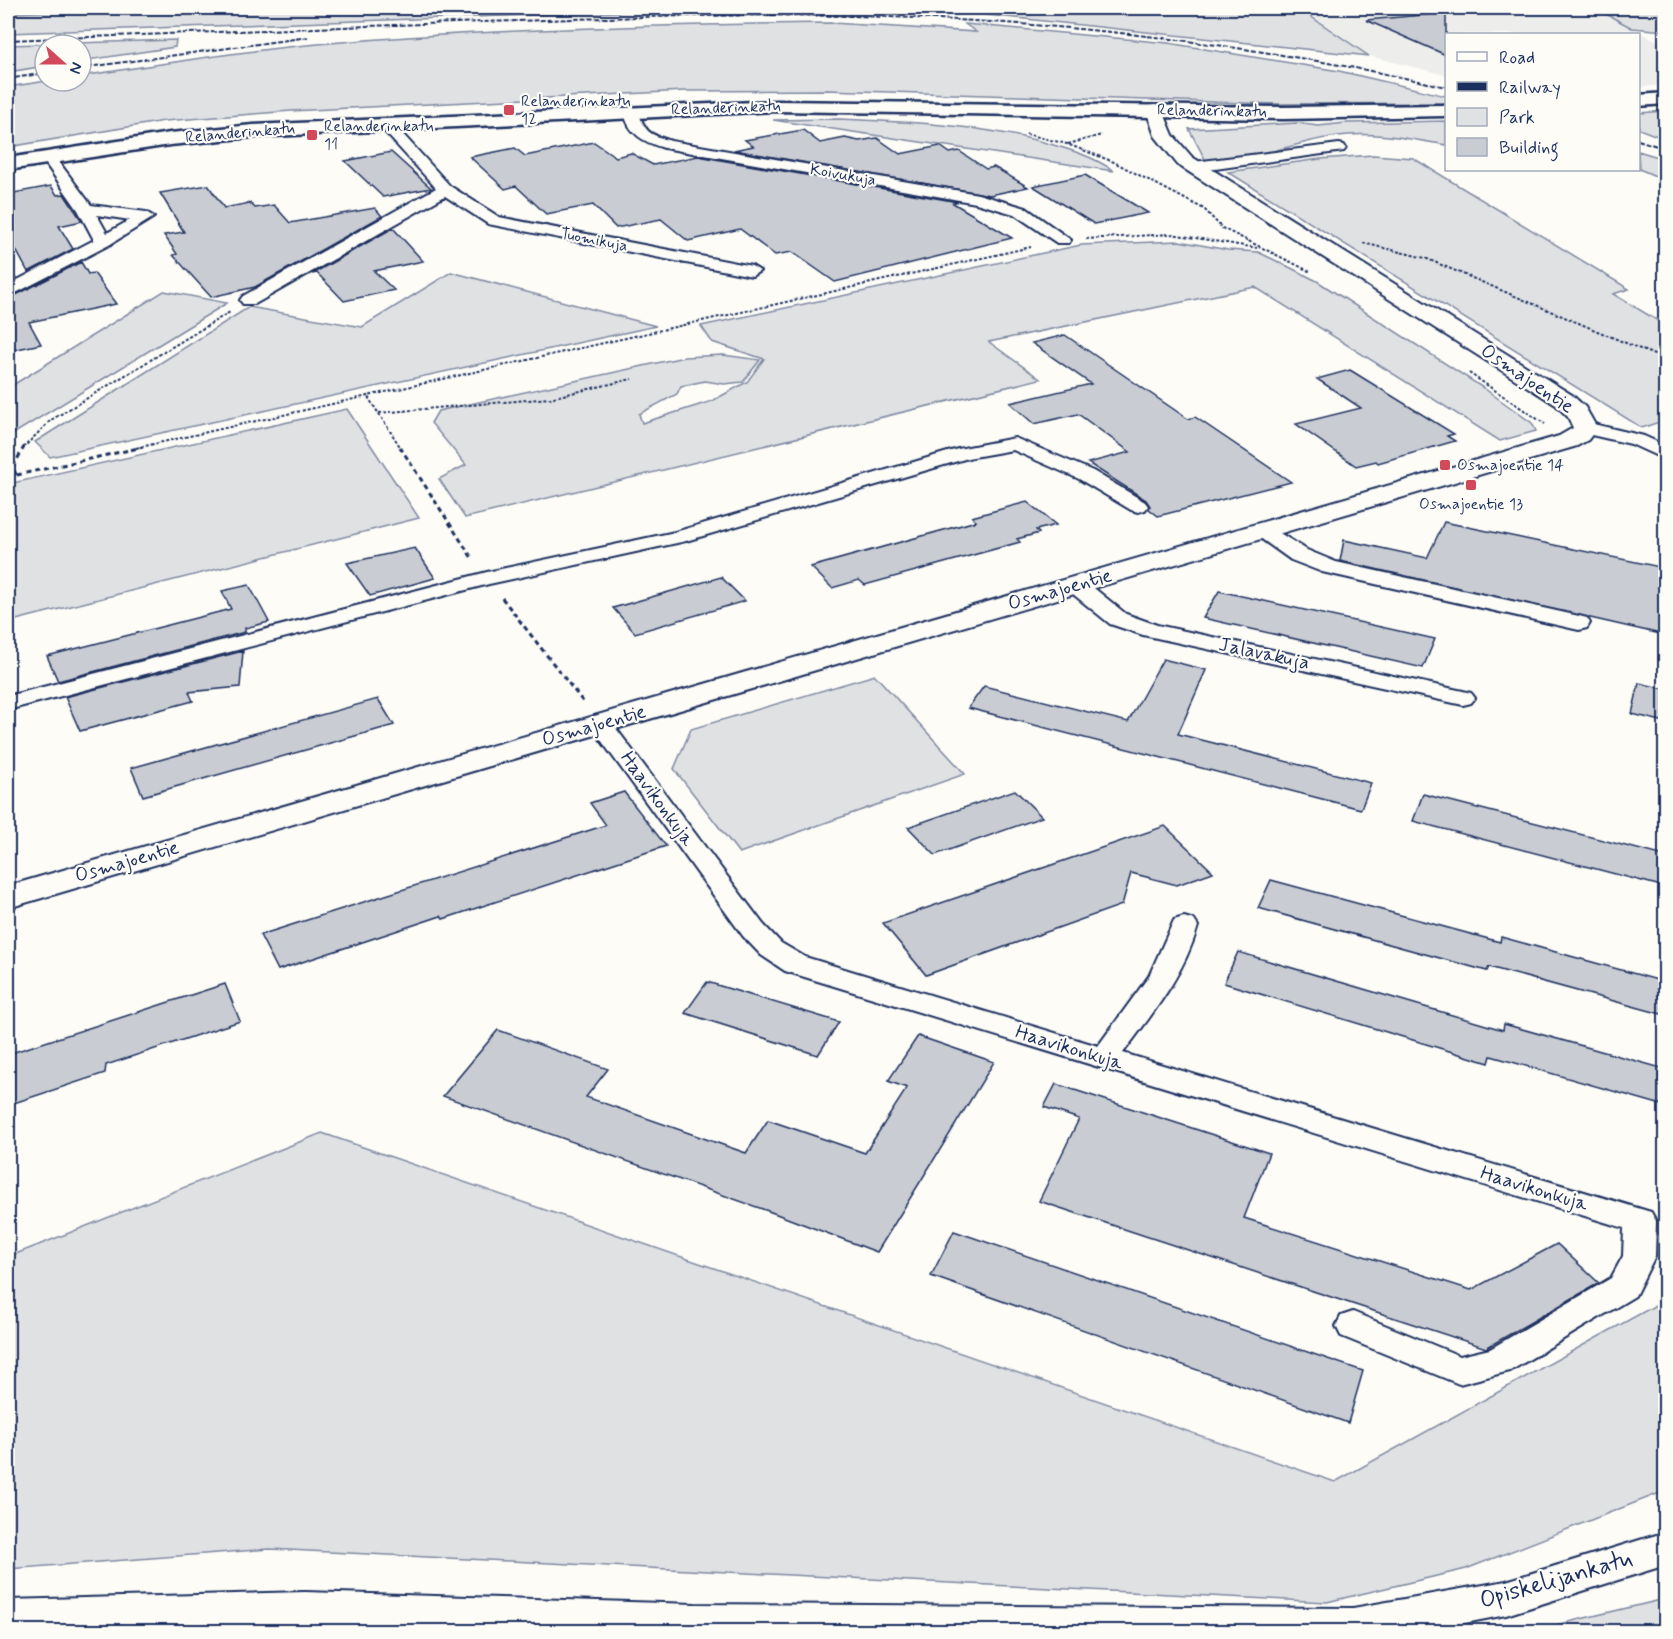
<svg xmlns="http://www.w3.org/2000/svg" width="1673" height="1639" font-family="Mynerve,sans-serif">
<rect width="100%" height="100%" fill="#fdfcf7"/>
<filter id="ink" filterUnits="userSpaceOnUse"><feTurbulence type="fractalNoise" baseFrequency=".0167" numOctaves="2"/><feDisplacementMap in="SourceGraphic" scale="12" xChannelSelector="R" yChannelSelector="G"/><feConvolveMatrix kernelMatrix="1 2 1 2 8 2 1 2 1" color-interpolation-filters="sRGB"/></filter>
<g filter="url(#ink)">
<!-- built -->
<path fill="#edeeec" d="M1298 8H1594L1665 45V85L1639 87 1638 34H1446V75L1369 56Z"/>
<!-- green -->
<path fill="#e0e1e3" stroke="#7e88a0" stroke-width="1.5" d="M146 8H733L8 33V13Z
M841 8H1298L1369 56 950 11Z
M1595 8H1665V31L1632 28Z
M832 23 976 32 965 24 1168 43 1339 71 1446 96V103L1278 104 826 90 685 91 291 111 164 121 8 147V87L47 81H81V76C163 64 246 50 329 43 496 29 664 25 832 23Z
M176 40 175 47 81 61V45H45V66L8 72V45Z
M1665 111V139L1639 129V113Z
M839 119C908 122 976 124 1043 142 1068 149 1093 156 1114 171L773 120Z
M1446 121V145C1411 139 1373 131 1337 136 1293 142 1251 163 1206 161L1189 129 1297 123 1318 126 1346 123Z
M1638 151 1665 159V180L1639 169Z
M1373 155 1413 158 1629 289 1613 294 1665 325V420L1642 428 1228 172 1320 159Z
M1179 241 1228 250 1258 252 1293 269 1317 281 1485 389 1532 423 1536 431 1500 441 1255 287 989 342 1040 379 465 518 439 479 466 465 431 423 438 411 684 357 723 355 760 360 743 382 724 384 705 381 681 386 677 394 639 414 642 423 712 401 747 382 764 359 712 342 701 326 1081 245Z
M451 272 656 326 50 457 35 442 249 307 362 327Z
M164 291 227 303 13 434 8 445V388Z
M347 409 419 518 8 622V484Z
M875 675 965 774 739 853 674 769 691 729Z
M322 1133 1335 1482 1665 1300V1491L1466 1569 1327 1602 269 1549 8 1569V1257Z
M1665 1599V1631H1530Z"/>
<!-- building -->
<path fill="#c9ccd3" stroke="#1b2f5e" stroke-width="1.5" d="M1446 13V55L1366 20Z
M803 130 820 143 845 138 859 141 877 138 900 154 940 146 950 153 959 151 986 169 994 167 1028 187 990 195 734 150 753 146 745 140Z
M594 142 616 157 631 153 653 165 698 156 958 202 953 203 1012 238 835 282 792 252 775 255 740 229 688 241 661 219 616 228 593 205 546 214 516 186 505 189 470 157 515 148 525 156Z
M391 152 431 188 383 197 345 161Z
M1085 175 1148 213 1094 224 1033 186Z
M208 185 224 208 250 203 255 208 274 205 290 223 375 208 382 216 255 287 211 297 173 255 177 254 164 235 184 232 160 193Z
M51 186 57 195 64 194 82 221 59 226 73 249 28 272 8 235V194Z
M393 228 423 261 374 271 394 290 344 301 317 273 312 274Z
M81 262 88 274 94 273 116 304 29 322 41 344 8 351V299Z
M1065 335 1188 419 1195 417 1291 482 1158 516 1149 509 1150 506 1146 500 1088 463 1130 452 1078 414 1034 424 1010 403 1091 384 1032 343Z
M1350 370 1454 434 1447 436 1455 441 1378 463 1376 461 1356 466 1296 424 1361 408 1317 379Z
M1027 502 1056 525 1036 530 1039 533 1017 539 1020 542 865 585 859 580 832 588 811 567 976 521 972 517Z
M1444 522 1665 568V635L1340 561 1344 540 1427 558Z
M415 548 435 578 370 596 347 563Z
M721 577 745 601 635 633 613 608Z
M249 585 269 622 245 628V632L58 681 47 656 231 609 222 591Z
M1219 591 1435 639 1423 668 1203 618Z
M243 651 240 687 189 692 193 701 80 731 65 697Z
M1163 659 1206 670 1178 734 1371 783 1361 809 968 708 984 686 1128 722Z
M1639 683 1665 689V722L1632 714Z
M378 699 394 725 143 796 131 768Z
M1015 790 1042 817 935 855 908 827Z
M624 792 666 846 443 919 441 916 278 970 260 935 606 825 590 803Z
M1423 794 1665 856V887L1413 821Z
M1165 826 1213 872 1177 885 1131 873 1122 905 926 975 883 923Z
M1271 880 1500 942 1501 937 1665 982V1015L1489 967 1487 971 1258 908Z
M1238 952 1503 1030 1504 1024 1665 1069V1106L1491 1056 1489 1063 1224 983Z
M707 982 839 1022 818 1055 685 1013Z
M225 984 240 1021 106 1065 105 1073 8 1105V1054Z
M498 1030 608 1069 586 1097 746 1153 768 1120 865 1153 907 1088 888 1081 918 1036 994 1062 877 1252 771 1212 443 1096Z
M1056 1084 1269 1153 1244 1218 1471 1290 1557 1244 1599 1283 1486 1348 1039 1201 1079 1119 1044 1107Z
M954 1231 1363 1371 1348 1423 931 1276Z"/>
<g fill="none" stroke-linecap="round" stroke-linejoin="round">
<!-- minor casing -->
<g stroke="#1b2f5e" stroke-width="4">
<path id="minor" d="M631 108 636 109C648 132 643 132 671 141L978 194 1026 208 1071 240 1069 243H1057L1014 214 976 203 664 148C644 142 628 134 624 112Z
M388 119 393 120 399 130 450 186 499 217 752 266 760 271 752 276 488 224 445 196 255 304H243L240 300 243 296 436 188 385 132 381 123Z
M1339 144 1344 145 1346 148 1344 151 1194 172 1186 167 1194 162Z
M48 153 53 154 91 205 146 212 154 217 109 245 8 297V285L94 240 78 210 41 157ZM97 215 130 220 107 233Z
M1585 422 1644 436 1666 446V460L1631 444 1578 432 1575 428 1578 424Z
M1015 438 1093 471 1145 502 1148 506 1145 510 1138 512 1131 510 1079 479 1013 450 968 458 686 541 489 584 8 710V696L487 572 675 532 958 449Z
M1263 525 1270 527 1307 550 1336 562 1579 616 1587 618 1590 623 1587 628 1579 630 1322 572 1291 560 1256 535 1253 531 1256 527Z
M1076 578 1084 580 1126 614 1157 625 1463 691 1471 693 1475 698 1471 703 1463 705 1143 635 1110 624 1068 590 1065 585 1068 580Z
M601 717 609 719 763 924 781 943 805 957 1098 1046 1149 976 1174 920 1184 917 1194 920 1198 926C1184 975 1153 1013 1123 1053L1651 1212 1656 1221 1655 1256 1635 1296 1510 1371 1459 1384 1341 1336 1336 1326 1341 1316 1353 1312 1460 1356 1490 1349 1611 1278 1623 1256 1624 1228 785 971 761 955 743 936 593 729 589 724 593 719Z
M1666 1532V1565L1506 1615 1419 1632H454L305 1626 142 1632H8V1600L305 1592 695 1604 1353 1608 1506 1581Z"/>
</g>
<!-- tertiary casing -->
<g stroke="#1b2f5e" stroke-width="4">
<path id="tertiary" d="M1155 105 1161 106 1173 135 1192 157 1572 395 1585 407 1597 428 1588 440 1577 446 8 908V886L1559 436 1573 428 1568 417 1556 405 1178 165 1155 136 1146 110 1149 106Z"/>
</g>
<!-- secondary casing -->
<g stroke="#1b2f5e" stroke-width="5">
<path id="secondary" d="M1666 93V104L1638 106V95Z
M776 101 1283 107 1446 105V116L1283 119 776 111 253 137 170 145 8 170V158L170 133 253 125Z"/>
</g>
<!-- path-far1 -->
<path stroke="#1b2f5e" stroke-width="2" stroke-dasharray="3 2" stroke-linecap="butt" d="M1026 134 1067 144 1114 162 1204 209 1222 228 1311 272
M1068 144 1102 135
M1086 239 1171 234 1257 248
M1363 243 1425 258 1666 360
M1469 373 1545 424
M368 397 401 448
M379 413 550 398 632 379
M23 448 51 420 230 312
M136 448 1031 247"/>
<!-- path -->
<path stroke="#1b2f5e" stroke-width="3" stroke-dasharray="5 4" stroke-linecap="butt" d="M400 447 472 558
M16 475 13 467 24 447
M8 477 143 447
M502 598 584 703"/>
<!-- minor -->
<use href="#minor" fill="#fdfcf7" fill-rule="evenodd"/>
<!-- tertiary -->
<use href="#tertiary" fill="#fdfcf7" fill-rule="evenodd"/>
<!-- secondary -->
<use href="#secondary" fill="#fdfcf7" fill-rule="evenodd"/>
<!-- rail -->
<path stroke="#1b2f5e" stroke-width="2" stroke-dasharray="5 2" stroke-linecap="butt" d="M8 40C177 34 346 26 516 21 656 16 796 12 936 19 1108 27 1278 49 1446 87
M81 68 309 37
M8 79 45 73
M1638 140 1666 149"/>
</g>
</g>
<!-- markers -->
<g fill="#d1495b" stroke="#fdfcf7" stroke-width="2">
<rect x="503" y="104" width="12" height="12" rx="3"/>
<rect x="306" y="129" width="12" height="12" rx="3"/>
<rect x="1439" y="459" width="12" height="12" rx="3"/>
<rect x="1465" y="479" width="12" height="12" rx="3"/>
</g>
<g text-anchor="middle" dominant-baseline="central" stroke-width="4.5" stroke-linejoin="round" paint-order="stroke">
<!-- far-poi labels -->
<g font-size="16" fill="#1b2f5e" stroke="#fdfcf7" text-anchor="start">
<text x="521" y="101">Relanderinkatu<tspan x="521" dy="18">12</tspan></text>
<text x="324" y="126">Relanderinkatu<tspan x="324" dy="18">11</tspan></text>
<text x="1457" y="465">Osmajoentie 14</text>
<text x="1471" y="504" text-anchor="middle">Osmajoentie 13</text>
</g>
<!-- far-street labels -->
<g font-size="16" fill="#1b2f5e" stroke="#fdfcf7">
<text transform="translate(726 108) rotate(-2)">Relanderinkatu</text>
<text transform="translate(1212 111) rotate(1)">Relanderinkatu</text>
<text transform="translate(240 133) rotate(-5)">Relanderinkatu</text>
<text transform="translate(843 175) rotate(10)">Koivukuja</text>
<text transform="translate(594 240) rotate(11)">Tuomikuja</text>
</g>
<!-- street labels -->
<g font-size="20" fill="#1b2f5e" stroke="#fdfcf7">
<text transform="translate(1527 379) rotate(34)">Osmajoentie</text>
<text transform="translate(1060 590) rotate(-16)">Osmajoentie</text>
<text transform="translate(1264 654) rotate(12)">Jalavakuja</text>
<text transform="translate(594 726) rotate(-16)">Osmajoentie</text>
<text transform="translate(657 799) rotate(54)">Haavikonkuja</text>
<text transform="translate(127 862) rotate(-16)">Osmajoentie</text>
<text transform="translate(1069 1048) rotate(17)">Haavikonkuja</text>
<text transform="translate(1534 1189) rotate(17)">Haavikonkuja</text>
</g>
<!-- near-street labels -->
<g font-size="24" fill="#1b2f5e" stroke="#fdfcf7">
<text transform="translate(1556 1580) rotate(-16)">Opiskelijankatu</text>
</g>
</g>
<!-- margin -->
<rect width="1673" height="1639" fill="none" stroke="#fdfcf7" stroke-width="30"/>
<rect x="15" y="15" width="1643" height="1609" fill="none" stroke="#1b2f5e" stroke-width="2" filter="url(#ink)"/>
<!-- legend -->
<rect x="1445" y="33" width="195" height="138" fill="#fdfcf7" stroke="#a3aaba" stroke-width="1.5"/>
<rect x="1457" y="52" width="30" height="9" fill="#fdfcf7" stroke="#a3aaba" stroke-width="1.5"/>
<text x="1499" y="63" font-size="18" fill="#1b2f5e">Road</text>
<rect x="1457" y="82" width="30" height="9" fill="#1b2f5e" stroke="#a3aaba" stroke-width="1.5"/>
<text x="1499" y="93" font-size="18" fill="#1b2f5e">Railway</text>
<rect x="1457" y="108" width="30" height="18" fill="#e0e1e3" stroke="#a3aaba" stroke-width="1.5"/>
<text x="1499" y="123" font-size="18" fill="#1b2f5e">Park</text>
<rect x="1457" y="138" width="30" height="18" fill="#c9ccd3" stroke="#a3aaba" stroke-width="1.5"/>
<text x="1499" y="153" font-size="18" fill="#1b2f5e">Building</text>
<!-- north arrow -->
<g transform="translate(63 63) rotate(111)"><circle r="28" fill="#fdfcf7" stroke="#a3aaba" stroke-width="1.5"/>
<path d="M0-4.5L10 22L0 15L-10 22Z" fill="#d1495b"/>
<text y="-9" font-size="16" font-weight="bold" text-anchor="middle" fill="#1b2f5e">N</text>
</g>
</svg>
